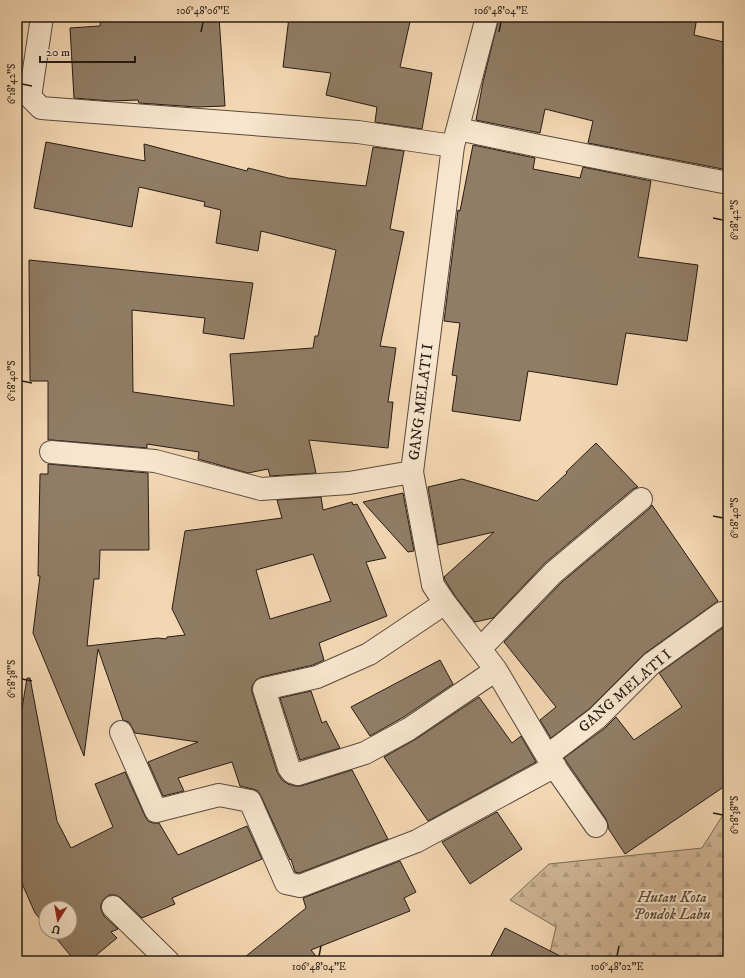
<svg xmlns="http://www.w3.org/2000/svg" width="745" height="978" font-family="'IM FELL DW Pica',serif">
<defs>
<pattern id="forest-firs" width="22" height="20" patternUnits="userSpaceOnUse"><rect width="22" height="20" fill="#d0b797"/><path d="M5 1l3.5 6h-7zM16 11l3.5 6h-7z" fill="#b29d81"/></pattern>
</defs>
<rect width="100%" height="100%" fill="#f3d7b2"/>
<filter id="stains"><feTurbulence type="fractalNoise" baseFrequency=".005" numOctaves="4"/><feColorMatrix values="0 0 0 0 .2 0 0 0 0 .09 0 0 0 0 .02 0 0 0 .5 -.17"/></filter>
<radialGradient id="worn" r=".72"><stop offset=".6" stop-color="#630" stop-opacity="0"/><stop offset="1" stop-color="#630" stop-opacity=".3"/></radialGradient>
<!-- forest -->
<path fill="url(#forest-firs)" stroke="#7b6956" d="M728 807V961H548L556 927 510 900 549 864 702 848Z"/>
<!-- building -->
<path fill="#917d66" stroke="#261b14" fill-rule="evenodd" d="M101 17H219L225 106 197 107 139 103 138 100 110 101 74 98 70 28 100 26Z
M289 17H411L400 67 432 73 422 129 375 122 377 107 326 95 331 73 283 67Z
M499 17H697L694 35 728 43V170L588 143 593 121 545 109 540 133 476 120 483 82Z
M46 142 145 161 144 144 247 171 248 168 288 178 366 186 373 147 404 151 390 229 404 232 380 346 396 348 388 402H393L388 448 309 440 316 473 270 476 268 469 248 473 198 459 199 452 147 444V448L52 440H48V381H30L29 260 253 283 244 339 203 333 205 318 132 310 133 392 234 406 230 354 313 348 315 336H318L336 250 261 231 258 251 216 243 221 210 204 206 205 202 139 187 132 227 34 208Z
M473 145 535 158 533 169 580 178 583 167 651 181 638 257 698 265 687 341 626 333 617 385 528 371 520 421 452 411 457 376 452 375 460 323 444 321 458 210 460 211Z
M596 443 638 487 633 489 545 563 493 618 475 622 455 596 445 580 444 577 494 532 438 545 428 487 462 479 537 501 567 473 566 472Z
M48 464 148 473 149 550H100L99 579H94L87 646 158 638 166 639 167 637 185 635 172 609 185 531 282 518 277 500 321 497 323 510 352 502 353 505 357 504 386 558 366 562 387 616 319 643 324 660 313 665 261 677 256 680 252 686V692L277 772 282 780 288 784 295 786H301L352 770 388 839 299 873 295 872 291 859 290 860 261 796 258 791 253 789 240 786 232 762 178 778 184 791 163 796 148 762 198 742 135 733 129 722 123 720 98 649 84 756 33 633 40 576H38L40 474H48ZM313 554 331 601 270 619 256 570Z
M403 493 414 551 408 552 363 502Z
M652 505 718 601 644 654 589 709 551 738 540 720 556 707 504 642 562 582 649 509Z
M728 624V784L625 854 608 828V825L606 819 564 758 605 728 616 717 634 740 682 707 659 673Z
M440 660 453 684 402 718 370 736 351 707Z
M27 678H30L57 821 71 848 113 827 95 784 125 772 145 816 148 821 153 823H159L178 855 247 826 262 859 172 898 175 904 142 918 121 898 116 895H109L104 899 101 904V910L104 916 118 929 111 932 117 938 89 961H75L51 932H70V908H46V926L35 913 17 872V739Z
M311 691 322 723 326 721 340 748 300 760 280 698Z
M479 697 512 743 521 736 536 762 428 821 384 757 416 739Z
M497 812 522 849 470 884 442 842Z
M400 861 416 892 404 898 410 911 311 950 320 961H240L306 908 303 898Z
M505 928 570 961H488Z"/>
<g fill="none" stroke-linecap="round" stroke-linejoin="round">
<!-- street casing -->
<g stroke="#594a3c" stroke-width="24">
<path id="street" d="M42 17 30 97 41 108 358 132 453 146
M487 17 453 146 412 472 433 585 445 603 496 670 547 756 596 826
M458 129 539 146 728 183
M51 452 155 461 261 489 349 483 412 472
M445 603 369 654 317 677 264 689 289 768 292 772 298 774 365 753 409 729 496 670
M480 649 553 573 641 499
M121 732 156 811 219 795 250 801 286 883 300 886 417 841 555 766
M547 756 597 718 651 664 722 613
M113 907 168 961"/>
</g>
<!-- street -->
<use href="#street" stroke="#f7e5cd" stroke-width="22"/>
</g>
<!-- ticks -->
<path fill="none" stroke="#261b14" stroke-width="1.5" d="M201 32 203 22M499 32 501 22M22 84 32 86M713 218 723 220M22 381 32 383M713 516 723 518M22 679 32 681M713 813 723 815M319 956 321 946M617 956 619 946"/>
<g text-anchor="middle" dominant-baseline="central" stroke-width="4" stroke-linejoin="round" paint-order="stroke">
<!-- street labels -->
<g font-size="15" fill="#261b14" stroke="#f7e5cd">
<text transform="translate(421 402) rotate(-83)">GANG MELATI I</text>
<text transform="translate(625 691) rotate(-41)">GANG MELATI I</text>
</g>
<!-- park labels -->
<g font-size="15" font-style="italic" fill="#594a3b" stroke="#f7e5cd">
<text x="672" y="897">Hutan Kota<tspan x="672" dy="17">Pondok Labu</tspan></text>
</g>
</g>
<!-- margin -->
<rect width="745" height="978" fill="none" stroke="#f3d7b2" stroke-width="44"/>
<!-- north arrow -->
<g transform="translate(58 920) rotate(191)"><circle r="19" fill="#f7e5cd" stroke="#a39483"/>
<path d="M0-3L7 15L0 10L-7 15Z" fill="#8f2418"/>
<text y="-6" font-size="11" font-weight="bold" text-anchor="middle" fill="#261b14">U</text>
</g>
<!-- scale -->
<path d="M40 56v6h95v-6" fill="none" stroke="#261b14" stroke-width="2"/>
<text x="46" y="56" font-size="12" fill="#261b14" stroke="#f7e5cd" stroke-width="3" paint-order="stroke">20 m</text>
<rect x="22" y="22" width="701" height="934" fill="none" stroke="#261b14" stroke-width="1.5"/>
<g font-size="10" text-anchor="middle" fill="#261b14">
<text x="203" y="14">106°48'06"E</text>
<text x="501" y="14">106°48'04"E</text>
<text transform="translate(11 84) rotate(-90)" y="4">6°18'42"S</text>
<text transform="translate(734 220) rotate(-90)" y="4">6°18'42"S</text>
<text transform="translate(11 381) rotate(-90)" y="4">6°18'40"S</text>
<text transform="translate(734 518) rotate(-90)" y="4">6°18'40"S</text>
<text transform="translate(11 679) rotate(-90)" y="4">6°18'38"S</text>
<text transform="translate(734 815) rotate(-90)" y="4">6°18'38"S</text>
<text x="319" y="970">106°48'04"E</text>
<text x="617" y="970">106°48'02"E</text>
</g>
<rect width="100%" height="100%" filter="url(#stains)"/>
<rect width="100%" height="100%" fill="url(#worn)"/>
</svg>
